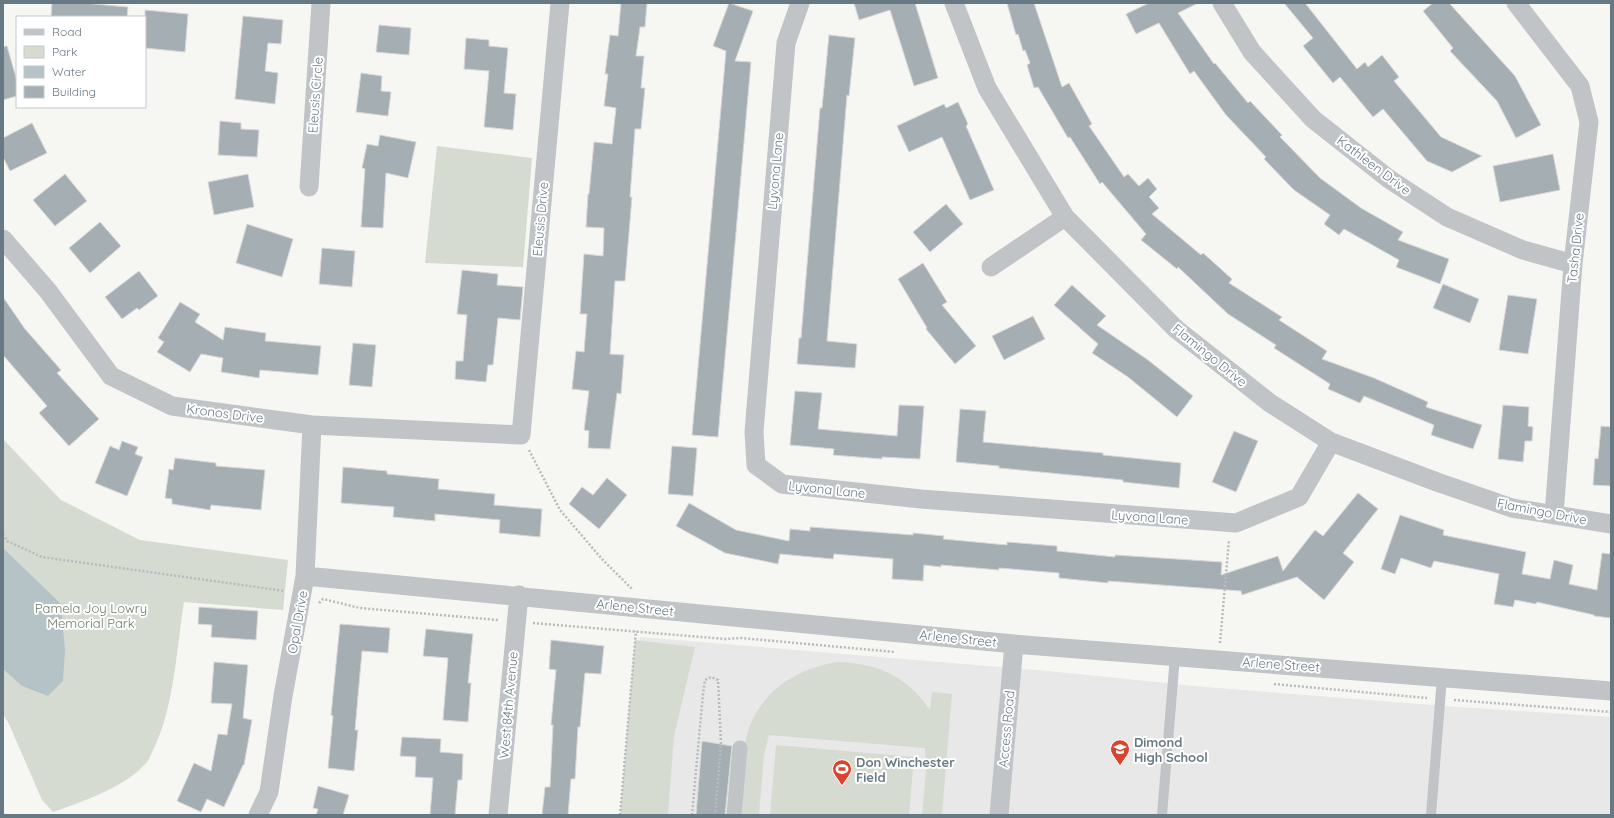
<svg xmlns="http://www.w3.org/2000/svg" width="1614" height="818" font-family="Quicksand,sans-serif">
<rect width="100%" height="100%" fill="#f6f6f3"/>
<!-- built -->
<path fill="#e7e8e7" d="M640 637 1048 671 1205 687 1457 707 1611 717V815H625Z"/>
<!-- green -->
<path fill="#d6dbd2" d="M437 146 532 158 523 267 425 263Z
M3 439 61 500 140 540 288 560 283 610 184 602C177 646 174 708 154 748 152 752 150 758 147 762 126 787 84 801 53 812L42 800 9 724 3 714Z
M635 640 695 647 674 736 668 815H620Z
M837 662C878 663 907 676 930 710L932 692 952 694 942 815H922L926 770 925 748 769 735 764 755 759 815H738C741 789 740 761 747 735 759 692 795 669 837 662Z
M776 745 914 757 909 815H770Z"/>
<!-- water -->
<path fill="#b5c3c6" d="M3 548 61 604 65 650 63 681 48 696 22 686 3 669Z"/>
<!-- building -->
<path fill="#a5aeb3" stroke="#d8d8d6" d="M52 3H83L128 7 127 17H51Z
M621 3H647L645 27H640L636 56H644L641 88H645L641 129H635L630 197H632L625 281H615L610 354 624 355 621 394 617 393 610 449 588 448 589 431 584 430 589 391 572 389 576 351 584 352 587 314H580L584 254 603 256 604 228 586 227 588 194H589L594 142 612 144 616 108 604 106 608 74H605L610 35 618 36Z
M729 3 753 11 735 61 751 62 718 437 692 435 726 51 713 46Z
M854 3H915L938 78 914 86 890 10 859 20Z
M1007 3H1034L1062 87 1069 83 1092 124 1089 126 1124 177 1128 174 1139 186 1148 178 1157 189 1149 197 1159 208 1152 214 1201 255 1203 253 1232 279 1229 283 1282 317 1279 320 1327 351 1322 359 1374 378 1428 402 1426 407 1482 425 1473 449 1431 435 1434 425 1364 396 1360 403 1328 389 1330 384 1274 348 1276 345 1228 314 1178 267 1177 269 1141 240 1146 234 1102 182 1100 184 1070 137 1068 138 1038 87 1034 88 1027 65 1030 63 1025 50 1023 51 1018 34 1016 35Z
M1149 3H1198L1178 13 1214 64 1215 63 1248 103 1250 101 1282 135 1280 137 1320 178 1361 208 1403 232 1398 240 1449 259 1440 284 1396 267 1399 260 1344 229 1339 235 1324 224 1330 215 1294 190 1264 159 1266 157 1226 115 1194 71 1190 74 1159 23 1136 34 1126 14Z
M1284 3H1305L1357 69 1365 62 1368 67 1382 55 1399 77 1394 81 1441 137 1482 156 1452 172 1427 161 1383 109 1373 117 1340 77 1333 83 1303 46 1313 38Z
M1433 3H1449L1515 76 1541 125 1516 138 1497 101 1450 51 1453 48 1423 11Z
M145 10 188 14 185 52 145 48Z
M243 16 283 20 281 44 268 43 265 71 278 73 275 104 235 99Z
M379 25 411 28 409 55 376 52Z
M829 35 855 38 849 96 847 95 827 341 857 344 855 368 797 364 799 338H801L820 108H822Z
M466 38 489 40V46L508 48 504 93 516 94 513 130 484 127 489 71 464 69Z
M7 46 17 81V96L3 100V47Z
M361 73 382 76 381 91 391 92 388 116 356 112Z
M958 102 968 124 966 126 994 190 970 200 942 137 909 152 897 126 944 104 946 108Z
M220 121 241 123V129L259 130 257 157 218 155Z
M32 123 47 153 10 171 3 157V138Z
M380 135 416 142 408 178 386 173 383 228 361 227 365 169 362 168 367 144 378 146Z
M1553 154 1560 190 1500 202 1493 166Z
M65 174 87 201 55 226 33 200Z
M248 174 254 207 214 215 208 182Z
M946 204 963 224 930 252 913 232Z
M100 222 121 246 90 273 69 248Z
M247 224 293 239 282 277 236 263Z
M322 248 355 251 352 287 319 284Z
M923 263 947 302 942 305 976 346 955 364 926 329 927 328 898 279Z
M462 270 498 274 497 285 523 287 520 320 498 318 493 365H488L486 382 455 379 456 361H463L467 315 457 314Z
M139 271 158 296 139 310 137 308 122 319 105 297Z
M1443 284 1479 299 1470 323 1433 308Z
M1072 285 1106 316 1097 325 1148 360 1193 396 1177 417 1128 377 1092 353 1098 344 1054 305Z
M1508 295 1537 299 1528 354 1499 350Z
M3 297 25 329 61 370 57 373 99 419 69 446 39 413 47 406 3 355Z
M180 302 200 314 195 322 223 340 225 327 266 333 265 341 321 346 318 375 260 370 259 378 221 372 223 358 201 354 190 372 157 352 164 342 158 338Z
M1033 316 1045 339 1004 360 992 336Z
M353 343 376 345 372 387 349 385Z
M795 391 822 393 818 429 897 436 899 405 924 406 920 459 882 457V459L833 455 834 449 790 445Z
M1503 405 1529 407 1528 426 1533 427 1532 441H1525L1523 462 1498 459Z
M960 409 986 411 983 442 1103 453V455L1181 463 1179 488 1123 482V480L999 468V466L956 462Z
M1601 426 1611 427V486L1593 485 1595 458 1598 459Z
M1234 431 1258 441 1236 492 1212 482Z
M122 441 138 447 135 454 143 457 127 496 95 483 110 446 119 450Z
M672 446 697 448 693 496 668 494Z
M175 458 216 463V466L265 470 261 510 211 505 210 510 172 504V499L165 498 169 469 173 470Z
M343 467 387 471V474L439 479 438 489 495 494 494 505 542 509 540 537 499 533 500 520 435 514V521L393 517 394 507 341 503Z
M607 478 627 495 599 529 569 504 582 487 593 495Z
M1358 493 1378 509 1343 553 1354 562 1324 600 1297 577 1242 595 1241 591 1108 581V583L1059 578V573L999 568V570L941 565V567L924 565 923 581 892 579 893 559 834 554 833 559 780 554 778 564 725 553 676 526 689 503 736 530 789 541 790 529 810 531V527L913 535V533L944 536 943 539 1007 545V542L1057 546V551L1115 557V555L1222 562 1221 575 1278 556 1283 571 1315 530 1323 536Z
M1400 515 1444 530 1443 535 1526 552 1522 574 1550 579 1554 560 1573 565 1569 584 1597 590 1602 553 1611 554V618L1594 616V615L1537 602 1536 604 1515 600 1513 607 1494 604 1499 574 1434 561 1431 568 1401 558 1395 574 1381 569Z
M199 607 258 611 256 640 211 637 212 625 198 624Z
M340 624 390 628 388 653 362 651 355 730H358L354 771 328 768 333 716 331 715Z
M426 629 473 634 468 683H471L468 722 443 720 448 658 423 656Z
M551 640 604 646 601 674 585 673 580 727H578L575 779H571L568 815H542L545 787H550L553 725H551L556 670 549 669Z
M214 662 248 665 243 718 252 720 244 765H243L224 807 207 799 201 812 177 801 194 763 211 771 218 734 227 735 232 704 211 703Z
M402 737 441 739 440 752 463 754 462 780H458L455 815H430L433 778 415 777 416 757 400 756Z
M702 741 732 746 725 815H696Z
M318 786 349 795 343 815H316L318 809 313 808Z"/>
<g fill="none" stroke-linecap="round" stroke-linejoin="round">
<!-- path -->
<path stroke="#b8bbbd" stroke-width="2.5" stroke-dasharray="2 2" stroke-linecap="butt" d="M529 450 560 510 602 559 632 589
M3 534 7 541 42 557 285 591
M319 603 323 599 360 608 498 620
M533 623 725 639 741 638 895 652
M1220 643 1229 540
M1274 684 1427 698
M1454 700 1611 712
M620 815 636 631
M692 815 703 694 705 680 711 677 718 680 721 744 715 815"/>
<!-- service -->
<path stroke="#c0c4c7" stroke-width="10" d="M1162 815 1175 656
M1431 815 1442 677"/>
<!-- pedestrian -->
<path stroke="#c0c4c7" stroke-width="15" d="M734 815 740 748"/>
<!-- minor -->
<path stroke="#c0c4c7" stroke-width="19" d="M800 3 786 43 754 432 756 465 782 484 921 499 1236 523 1299 497 1331 442
M954 3 987 88 1065 217 1176 329 1270 403 1331 442 1437 482 1512 508 1611 524
M1222 3 1252 52 1313 119 1389 179 1447 217 1523 250 1573 264
M1516 3 1580 86 1589 122 1573 264 1554 515
M309 187 321 3
M3 239 48 291 111 376 172 406 312 425 521 435 560 3
M991 267 1065 217
M305 576 1014 644 1611 691
M258 815 269 792 283 696 305 576 312 425
M498 815 519 595
M999 815 1014 644"/>
</g>
<!-- icons -->
<defs>
<g id="school-pin" transform="scale(1)"><path d="M0 17L-7.5 6A9.5 9.5 0 1 1 7.5 6Z" fill="#da442f" stroke="#fff"/><path d="M0-5L7-2L0 1L-7-2ZM-4 1L0 2.5L4 1V4Q0 6-4 4Z" fill="#fff"/></g>
<g id="stadium-pin" transform="scale(1)"><path d="M0 17L-7.5 6A9.5 9.5 0 1 1 7.5 6Z" fill="#da442f" stroke="#fff"/><path d="M0-5a6.5 5 0 1 0 0 10a6.5 5 0 1 0 0-10ZM-3.5-1.8h7v3.6h-7Z" fill="#fff"/></g>
</defs>
<g fill-rule="evenodd">
<use href="#school-pin" x="1120" y="749"/>
<use href="#stadium-pin" x="842" y="769"/>
</g>
<g text-anchor="middle" dominant-baseline="central" stroke-width="4" stroke-linejoin="round" paint-order="stroke">
<!-- street labels -->
<g font-size="13" fill="#677983" stroke="#fff">
<text transform="translate(315 95) rotate(-86)">Eleusis Circle</text>
<text transform="translate(1374 165) rotate(37)">Kathleen Drive</text>
<text transform="translate(775 171) rotate(-85)">Lyvona Lane</text>
<text transform="translate(540 219) rotate(-85)">Eleusis Drive</text>
<text transform="translate(1575 248) rotate(-84)">Tasha Drive</text>
<text transform="translate(1210 355) rotate(39)">Flamingo Drive</text>
<text transform="translate(225 413) rotate(7)">Kronos Drive</text>
<text transform="translate(827 489) rotate(6)">Lyvona Lane</text>
<text transform="translate(1542 511) rotate(11)">Flamingo Drive</text>
<text transform="translate(1150 517) rotate(4)">Lyvona Lane</text>
<text transform="translate(635 607) rotate(6)">Arlene Street</text>
<text transform="translate(297 622) rotate(-80)">Opal Drive</text>
<text transform="translate(958 638) rotate(6)">Arlene Street</text>
<text transform="translate(1281 664) rotate(4)">Arlene Street</text>
<text transform="translate(508 705) rotate(-85)">West 84th Avenue</text>
<text transform="translate(1006 729) rotate(-85)">Access Road</text>
</g>
<!-- park labels -->
<g font-size="13" fill="#6c7a65" stroke="#fff">
<text x="91" y="608">Pamela Joy Lowry<tspan x="91" dy="15">Memorial Park</tspan></text>
</g>
<!-- poi labels -->
<g font-size="13" font-weight="bold" fill="#677983" stroke="#fff" text-anchor="start">
<text x="1134" y="742">Dimond<tspan x="1134" dy="15">High School</tspan></text>
<text x="856" y="762">Don Winchester<tspan x="856" dy="15">Field</tspan></text>
</g>
</g>
<!-- border -->
<rect width="1614" height="818" fill="none" stroke="#677983" stroke-width="8"/>
<!-- legend -->
<rect x="16" y="16" width="130" height="92" fill="#ffffff" stroke="#c2c9cd"/>
<rect x="24" y="29" width="20" height="6" fill="#c0c4c7" stroke="#c2c9cd"/>
<text x="52" y="36" font-size="12" fill="#677983">Road</text>
<rect x="24" y="46" width="20" height="12" fill="#d6dbd2" stroke="#c2c9cd"/>
<text x="52" y="56" font-size="12" fill="#677983">Park</text>
<rect x="24" y="66" width="20" height="12" fill="#b5c3c6" stroke="#c2c9cd"/>
<text x="52" y="76" font-size="12" fill="#677983">Water</text>
<rect x="24" y="86" width="20" height="12" fill="#a5aeb3" stroke="#c2c9cd"/>
<text x="52" y="96" font-size="12" fill="#677983">Building</text>
</svg>
